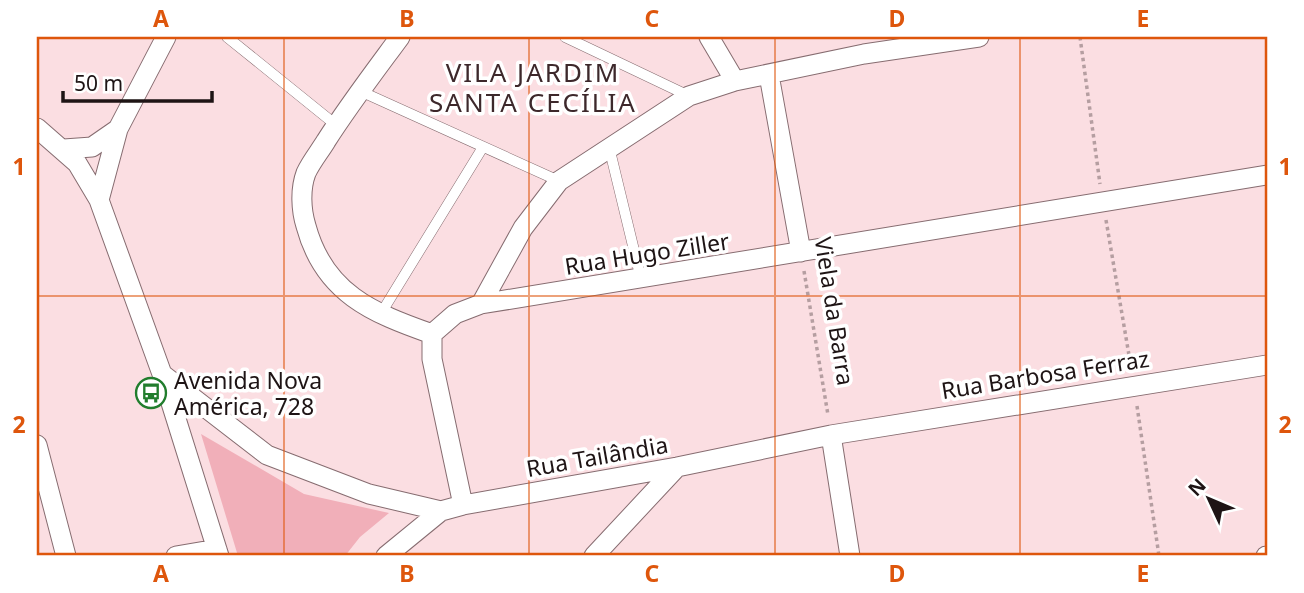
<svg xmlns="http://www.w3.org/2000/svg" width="1304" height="593" font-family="'Noto Sans',sans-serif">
<rect width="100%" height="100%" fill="#fbdee2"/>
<!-- green -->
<path fill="#f1afb9" d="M201 434 304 494 389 513 360 537 345 556H238Z"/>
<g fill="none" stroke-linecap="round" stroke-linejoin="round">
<!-- lane casing -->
<g stroke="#866c70" stroke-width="11">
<path id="lane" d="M227 37 336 125
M565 37 689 96
M360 91 559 181
M610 151 641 279
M380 315 483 147"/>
</g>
<!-- street casing -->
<g stroke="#866c70" stroke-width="21">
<path id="street" d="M400 37C375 71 349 105 326 141 320 151 311 162 306 173 300 189 301 210 306 226 324 293 372 313 432 334L455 314 481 304 1267 175
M709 37 735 81
M769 75 801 252
M37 128 77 163 99 200 162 374 219 556
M64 149 92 147 118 129
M99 200 118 129 166 37
M481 304 523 228 559 181 689 96 735 81 864 54 979 37
M432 334V359L463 505
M162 374 267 455 369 494 441 511
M831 435 850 556
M37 445 66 556
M176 556 217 549
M386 556 441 511 463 505 677 467 831 435 1267 365
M594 556 677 467
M1266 556H1267"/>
</g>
<!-- path -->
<path stroke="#b59ea1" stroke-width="3.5" stroke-dasharray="3.5 3.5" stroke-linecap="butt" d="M1080 37 1100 184
M1106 220 1131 367
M804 271 828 415
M1137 406 1159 556"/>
<!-- lane -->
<use href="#lane" stroke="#fff" stroke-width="10"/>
<!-- street -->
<use href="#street" stroke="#fff" stroke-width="19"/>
</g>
<!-- grid -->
<path fill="none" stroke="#de560c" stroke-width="2" stroke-opacity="0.55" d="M284 37V556M529 37V556M775 37V556M1020 37V556M37 296H1267"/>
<!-- icons -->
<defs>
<g id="bus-ring" transform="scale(1.575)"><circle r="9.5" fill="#fff" stroke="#217d2d" stroke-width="1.5"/><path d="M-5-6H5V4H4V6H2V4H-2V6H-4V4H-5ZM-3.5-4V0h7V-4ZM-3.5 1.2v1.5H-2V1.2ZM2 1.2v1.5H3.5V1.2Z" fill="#217d2d"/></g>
</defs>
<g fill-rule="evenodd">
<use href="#bus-ring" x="151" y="393"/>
</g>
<g text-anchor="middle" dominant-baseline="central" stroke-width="7" stroke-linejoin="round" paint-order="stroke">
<!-- street labels -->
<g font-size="23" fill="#1e1415" stroke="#fff">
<text transform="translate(647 253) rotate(-9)">Rua Hugo Ziller</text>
<text transform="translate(835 311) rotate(81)">Viela da Barra</text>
<text transform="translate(1045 374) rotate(-9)">Rua Barbosa Ferraz</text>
<text transform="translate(597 456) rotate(-10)">Rua Tailândia</text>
</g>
<!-- poi labels -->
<g font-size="23" fill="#1e1415" stroke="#fff" text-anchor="start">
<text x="174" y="380">Avenida Nova<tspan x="174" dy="26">América, 728</tspan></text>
</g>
<!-- quarter labels -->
<g font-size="26" letter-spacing="2" fill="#3d282b" stroke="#fff">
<text x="533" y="72">VILA JARDIM<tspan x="533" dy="30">SANTA CECÍLIA</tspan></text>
</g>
</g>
<!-- border -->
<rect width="1304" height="593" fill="none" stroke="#ffffff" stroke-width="77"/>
<!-- north arrow -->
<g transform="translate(1209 499) rotate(314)" stroke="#ffffff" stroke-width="5" paint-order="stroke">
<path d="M0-5L12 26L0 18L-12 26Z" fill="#1e1415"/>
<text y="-10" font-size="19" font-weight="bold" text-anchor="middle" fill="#1e1415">N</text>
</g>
<!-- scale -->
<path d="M63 91v10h149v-10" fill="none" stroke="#1e1415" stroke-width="3.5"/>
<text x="74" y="91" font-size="21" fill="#1e1415" stroke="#ffffff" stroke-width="5" paint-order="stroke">50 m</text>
<rect x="38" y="38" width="1228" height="516" fill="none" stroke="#de560c" stroke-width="2.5"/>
<g font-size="23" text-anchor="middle" font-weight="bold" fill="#de560c">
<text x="161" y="27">A</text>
<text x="407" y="27">B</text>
<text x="652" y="27">C</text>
<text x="897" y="27">D</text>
<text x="1143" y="27">E</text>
<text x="19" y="175">1</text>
<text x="1285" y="175">1</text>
<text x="19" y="433">2</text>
<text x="1285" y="433">2</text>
<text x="161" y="582">A</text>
<text x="407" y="582">B</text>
<text x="652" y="582">C</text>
<text x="897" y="582">D</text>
<text x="1143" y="582">E</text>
</g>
</svg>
